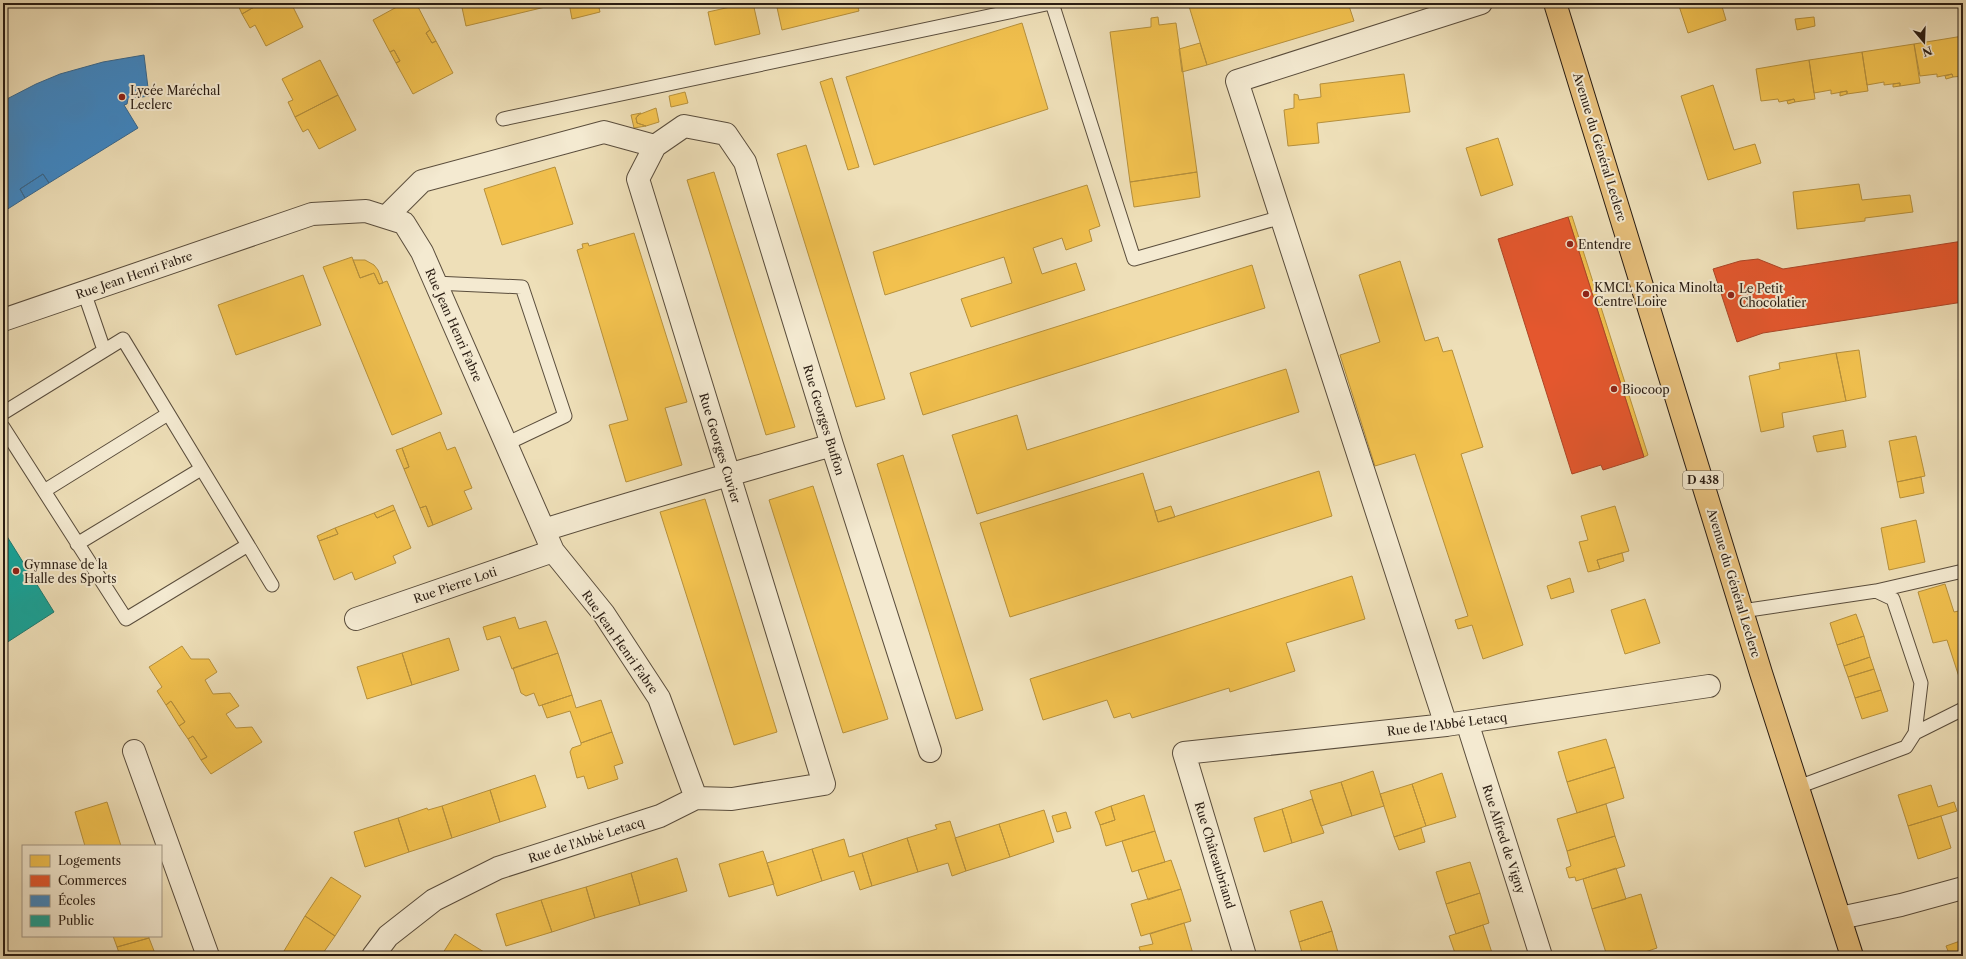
<svg xmlns="http://www.w3.org/2000/svg" width="1966" height="959" font-family="'Libre Caslon Text',serif">
<rect width="100%" height="100%" fill="#eedfb8"/>
<filter id="stains"><feTurbulence type="fractalNoise" baseFrequency=".005" numOctaves="4"/><feColorMatrix values="0 0 0 0 .2 0 0 0 0 .09 0 0 0 0 .02 0 0 0 .5 -.17"/></filter>
<radialGradient id="worn" r=".72"><stop offset=".6" stop-color="#630" stop-opacity="0"/><stop offset="1" stop-color="#630" stop-opacity=".3"/></radialGradient>
<!-- homes -->
<path fill="#f2c14e" stroke="#b6903c" d="M237 3H261L242 14Z
M261 3H291L303 27 266 46 255 25 250 28 242 14Z
M404 3H416L430 30 426 33 432 43 436 41 453 73 413 94 396 63 400 61 394 50 390 52 373 20Z
M461 3H562L466 26Z
M569 3H598L600 12 572 19Z
M626 3H639L627 6Z
M748 3H753L760 34 715 45 708 12Z
M776 3H857L859 11 782 30Z
M1188 3H1348L1354 21 1207 65Z
M1678 3H1721L1726 20 1688 33Z
M1158 17 1159 25 1176 23 1197 172 1130 182 1110 32 1151 27V18Z
M1814 17 1815 26 1797 30 1795 19Z
M1022 23 1048 109 874 165 846 77Z
M430 30 436 41 432 43 426 33Z
M1963 36V76L1953 77 1952 74 1937 77V74L1920 76 1914 44Z
M1200 43 1207 65 1182 72 1179 49Z
M1914 44 1920 83 1900 86V83L1884 85V82L1867 85 1862 52Z
M394 50 400 61 396 63 390 52Z
M1862 52 1868 91 1847 94V91L1831 94V90L1814 93 1809 60Z
M320 60 338 95 295 117 288 102 293 100 282 79Z
M1809 60 1815 99 1795 102 1794 99 1779 102 1778 99 1761 101 1756 69Z
M1404 74 1410 112 1317 123 1319 143 1288 146 1284 110 1294 108V94L1298 95 1299 100 1321 97 1320 84Z
M1952 74 1953 77 1946 79 1945 76Z
M832 78 859 167 848 170 820 82Z
M1900 83V86L1893 87V84Z
M1713 85 1734 150 1755 144 1761 163 1708 180 1681 96Z
M1847 91V94L1840 96V92Z
M685 92 688 103 671 107 669 96Z
M338 95 356 130 319 149 308 129 303 132 295 117Z
M1794 99 1795 102 1788 104 1787 101Z
M656 108 659 122 646 126 637 123 636 118 638 115Z
M641 113 636 118 637 123 646 126 634 128 631 115Z
M1498 138 1513 185 1481 196 1466 148Z
M806 145 885 399 856 407 777 154Z
M555 167 573 224 502 245 484 189Z
M714 172 795 427 766 435 687 180Z
M1197 172 1200 197 1134 207 1130 182Z
M1859 184 1862 200 1910 195 1913 212 1865 218V221L1797 229 1793 192Z
M1087 185 1100 226 1089 230 1092 241 1066 250 1062 238 1033 248 1042 274 1076 263 1085 290 971 327 961 299 1012 283 1004 257 885 295 873 252Z
M1572 216 1648 455 1644 457 1568 217Z
M634 233 687 402 665 408 682 465 626 482 609 425 628 420 577 250 583 248 582 244 588 243 589 246Z
M352 257 360 278 374 273 379 284 387 281 442 414 392 435 323 267Z
M353 260H365L374 265 378 270 383 283 379 284 374 273 360 278Z
M1400 261 1425 341 1438 337 1443 352 1452 350 1483 447 1461 454 1523 645 1483 659 1472 625 1458 629 1455 620 1468 616 1415 454 1375 466 1340 355 1380 342 1359 275Z
M1252 265 1265 308 923 415 910 373Z
M303 275 321 325 236 355 218 305Z
M1859 350 1866 397 1846 401 1836 353Z
M1836 353 1846 401 1782 413 1784 427 1761 432 1749 376 1780 369 1779 363Z
M1286 369 1299 412 977 514 952 435 1017 415 1027 450Z
M1843 430 1846 447 1817 452 1813 436Z
M440 432 447 450 455 447 472 488 464 491 472 509 433 525 426 506 420 508 404 469 409 467 402 448Z
M1916 436 1925 476 1897 482 1889 441Z
M402 448 409 467 404 469 396 450Z
M903 455 983 710 956 719 877 464Z
M1319 471 1332 516 1010 617 980 523 1143 473 1158 522Z
M1921 477 1924 493 1900 498 1897 482Z
M813 486 888 719 843 733 769 500Z
M705 499 777 732 734 745 660 512Z
M393 505 395 510 377 518 374 513Z
M426 506 433 525 428 527 420 508Z
M1171 506 1175 517 1158 522 1155 511Z
M1615 506 1629 551 1597 560 1600 569 1588 572 1579 542 1588 540 1581 516Z
M395 510 411 548 393 556 396 563 355 580 352 572 334 580 319 541 338 534 335 528 374 513 377 518Z
M1916 520 1925 562 1889 570 1881 528Z
M335 528 338 534 319 541 317 536Z
M1622 553 1624 561 1600 569 1597 560Z
M1352 576 1365 619 1286 643 1295 671 1230 692 1229 688 1132 718 1130 713 1114 718 1107 700 1043 720 1030 679Z
M1570 578 1574 592 1551 599 1547 586Z
M1945 584 1954 612 1963 610V682L1961 683 1947 640 1933 643 1918 592Z
M1645 599 1660 643 1625 654 1611 610Z
M1856 614 1864 636 1837 645 1830 623Z
M515 617 519 629 546 621 558 653 512 669 500 636 487 640 483 627Z
M1864 636 1870 657 1844 666 1837 645Z
M449 638 459 670 412 685 402 653Z
M182 646 191 659H209L217 672 205 680 213 694 230 693 239 706 226 714 236 728 252 727 262 742 211 774 201 760 207 757 193 736 188 739 179 726 185 722 171 701 166 705 157 691 162 687 149 667Z
M402 653 412 685 367 699 357 667Z
M558 653 572 695 539 706 534 693 526 696 521 693 513 668Z
M1870 657 1874 669 1848 677 1844 666Z
M1874 669 1881 690 1855 698 1848 677Z
M1881 690 1888 711 1862 719 1855 698Z
M572 695 576 708 601 700 612 732 581 743 570 711 547 718 542 705Z
M171 701 185 722 179 726 166 705Z
M612 732 623 763 614 766 618 779 588 789 584 776 577 778 570 752 572 748 581 745V743Z
M193 736 207 757 201 760 188 739Z
M1606 739 1615 767 1567 782 1558 752Z
M1615 767 1624 798 1577 813 1567 782Z
M1373 771 1384 806 1352 816 1341 782Z
M1442 773 1456 817 1426 826 1412 784Z
M535 775 546 807 500 822 490 790Z
M1341 782 1352 816 1321 826 1310 791Z
M1412 784 1426 826 1394 837 1380 794Z
M1931 785 1938 807 1954 802 1957 811 1908 826 1898 795Z
M490 790 500 822 452 838 442 806Z
M1144 795 1155 831 1106 846 1100 825 1115 820 1111 806Z
M1312 799 1324 833 1292 843 1282 809Z
M107 802 121 846H85L75 812Z
M1606 804 1615 836 1567 851 1557 819Z
M442 806 452 838 409 852 398 818 427 808 428 810Z
M1111 806 1115 820 1100 825 1095 812Z
M1282 809 1292 843 1264 852 1254 818Z
M1044 810 1054 842 1010 857 999 824Z
M1066 812 1071 828 1057 832 1052 816Z
M1941 816 1951 848 1918 859 1908 826Z
M398 818 409 852 365 867 354 832Z
M950 821 966 871 952 876 948 863 918 872 907 838 937 829 935 825Z
M999 824 1010 857 966 871 955 838Z
M1421 828 1425 842 1399 850 1394 837Z
M1155 831 1165 862 1132 872 1122 841Z
M1615 836 1625 866 1576 881 1575 877 1569 878 1566 868 1571 866 1567 851Z
M907 838 918 872 872 886 862 853Z
M844 839 849 857 862 853 872 886 860 890 854 871 822 881 812 849Z
M812 849 822 881 777 896 767 863Z
M763 851 774 884 729 897 719 864Z
M677 858 687 891 640 905 631 873Z
M1171 860 1181 889 1148 900 1138 870Z
M1470 862 1480 893 1446 904 1436 872Z
M1616 868 1626 899 1592 909 1583 879Z
M631 873 640 905 595 918 586 887Z
M331 877 361 896 335 936 305 916Z
M586 887 595 918 552 932 541 900Z
M1181 889 1191 921 1141 936 1131 904Z
M1480 893 1489 923 1456 934 1446 904Z
M1641 894 1657 948 1633 956H1607L1592 909Z
M541 900 552 932 506 946 496 914Z
M1322 901 1332 931 1299 942 1290 911Z
M305 916 335 936 321 956H281Z
M1184 923 1193 954 1188 956H1142L1139 947 1153 944 1150 934Z
M1483 925 1493 956H1456L1449 936Z
M1332 931 1339 956H1303L1299 942Z
M455 934 484 952 482 956H441Z
M113 936H149V938L117 947Z
M149 938 156 956H120L117 947Z
M1963 940V956H1950L1946 946Z"/>
<!-- shops -->
<path fill="#e4572e" stroke="#ac4526" d="M1568 217 1644 457 1603 470 1601 465 1572 474 1498 239Z
M1963 241V302L1763 333 1737 342 1713 269 1740 261 1758 259 1783 269Z"/>
<!-- schools -->
<path fill="#3f88c5" stroke="#38688f" d="M3 50 7 58 3 60Z
M144 55 149 96 128 99 127 104 124 105 138 128 49 183 43 174 20 189 25 198 3 212V101L36 84 60 74 103 62Z
M43 174 49 183 25 198 20 189Z"/>
<!-- public -->
<path fill="#17a398" stroke="#1c7a70" d="M3 530 54 612 3 645Z"/>
<g fill="none" stroke-linecap="round" stroke-linejoin="round">
<!-- service casing -->
<g stroke="#5a4d3c" stroke-width="15">
<path id="service" d="M1052 3 1134 259 1282 217
M503 119 1051 3
M435 283 522 287 565 416 506 444
M84 292 104 350
M3 413 123 339 248 545 126 619 3 427
M44 491 168 414
M77 544 201 469
M248 545 272 585
M1876 591 1963 571
M1742 611 1876 591 1893 599 1921 683 1915 733 1906 747 1798 787
M1915 733 1963 709"/>
</g>
<!-- minor casing -->
<g stroke="#5a4d3c" stroke-width="24">
<path id="minor" d="M386 217 422 181 604 132 655 146
M3 320 312 214 366 211 404 223 422 252 553 551 604 614 659 698 696 798
M544 530C639 500 736 473 832 445
M356 619 553 551
M1467 722 1541 956
M1446 725 1237 81 1481 3
M134 751 208 956
M1840 918 1901 905 1963 888
M373 956 388 936 434 900 498 868 660 816 696 798 732 799 824 784 638 179 655 146 684 126 726 134 745 162 832 445 930 751
M1245 956 1184 753 1446 725 1709 686"/>
</g>
<!-- primary casing -->
<g stroke="#291c12" stroke-width="24">
<path id="primary" d="M1555 3 1761 673 1852 956"/>
</g>
<!-- service -->
<use href="#service" stroke="#f4ead1" stroke-width="13"/>
<!-- minor -->
<use href="#minor" stroke="#f4ead1" stroke-width="22"/>
<!-- primary -->
<use href="#primary" stroke="#e7c07c" stroke-width="22"/>
</g>
<!-- markers -->
<g fill="#8f2418" stroke="#f4ead1" stroke-width="1.5">
<circle cx="122" cy="97" r="4"/>
<circle cx="1570" cy="244" r="4"/>
<circle cx="1586" cy="294" r="4"/>
<circle cx="1731" cy="295" r="4"/>
<circle cx="1614" cy="389" r="4"/>
<circle cx="16" cy="571" r="4"/>
</g>
<g text-anchor="middle" dominant-baseline="central" stroke-width="4" stroke-linejoin="round" paint-order="stroke">
<!-- shield labels -->
<rect fill="#f4ead1" stroke="#665a4b" stroke-width="1" x="1683" y="471" width="40" height="18" rx="3"/>
<g font-size="11" font-weight="bold" fill="#291c12">
<text x="1703" y="480">D 438</text>
</g>
<!-- poi labels -->
<g font-size="12" fill="#291c12" stroke="#f4ead1" text-anchor="start">
<text x="130" y="90">Lycée Maréchal<tspan x="130" dy="14">Leclerc</tspan></text>
<text x="1578" y="244">Entendre</text>
<text x="1594" y="287">KMCL Konica Minolta<tspan x="1594" dy="14">Centre Loire</tspan></text>
<text x="1739" y="288">Le Petit<tspan x="1739" dy="14">Chocolatier</tspan></text>
<text x="1622" y="389">Biocoop</text>
<text x="24" y="564">Gymnase de la<tspan x="24" dy="14">Halle des Sports</tspan></text>
</g>
<!-- street labels -->
<g font-size="12" fill="#291c12" stroke="#f4ead1">
<text transform="translate(1600 147) rotate(73)">Avenue du Général Leclerc</text>
<text transform="translate(134 275) rotate(-19)">Rue Jean Henri Fabre</text>
<text transform="translate(454 325) rotate(66)">Rue Jean Henri Fabre</text>
<text transform="translate(824 420) rotate(73)">Rue Georges Buffon</text>
<text transform="translate(720 448) rotate(73)">Rue Georges Cuvier</text>
<text transform="translate(1734 583) rotate(73)">Avenue du Général Leclerc</text>
<text transform="translate(455 585) rotate(-19)">Rue Pierre Loti</text>
<text transform="translate(620 642) rotate(55)">Rue Jean Henri Fabre</text>
<text transform="translate(1447 724) rotate(-7)">Rue de l'Abbé Letacq</text>
<text transform="translate(1504 839) rotate(72)">Rue Alfred de Vigny</text>
<text transform="translate(586 840) rotate(-18)">Rue de l'Abbé Letacq</text>
<text transform="translate(1215 855) rotate(73)">Rue Châteaubriand</text>
</g>
</g>
<!-- margin -->
<rect width="1966" height="959" fill="none" stroke="#eedfb8" stroke-width="16"/>
<rect x="4" y="4" width="1958" height="951" fill="none" stroke="#291c12" stroke-width="2"/>
<rect x="8" y="8" width="1950" height="943" fill="none" stroke="#291c12"/>
<!-- legend -->
<rect x="22" y="845" width="140" height="92" fill="#f4ead1" stroke="#a39885"/>
<rect x="30" y="855" width="20" height="12" fill="#f2c14e" stroke="#a39885"/>
<text x="58" y="865" font-size="12" fill="#291c12">Logements</text>
<rect x="30" y="875" width="20" height="12" fill="#e4572e" stroke="#a39885"/>
<text x="58" y="885" font-size="12" fill="#291c12">Commerces</text>
<rect x="30" y="895" width="20" height="12" fill="#3f88c5" stroke="#a39885"/>
<text x="58" y="905" font-size="12" fill="#291c12">Écoles</text>
<rect x="30" y="915" width="20" height="12" fill="#17a398" stroke="#a39885"/>
<text x="58" y="925" font-size="12" fill="#291c12">Public</text>
<!-- north arrow -->
<g transform="translate(1924 42) rotate(161)" stroke="#f4ead1" stroke-width="3" paint-order="stroke">
<path d="M0-3L7 15L0 10L-7 15Z" fill="#291c12"/>
<text y="-6" font-size="11" font-weight="bold" text-anchor="middle" fill="#291c12">N</text>
</g>
<rect width="100%" height="100%" filter="url(#stains)"/>
<rect width="100%" height="100%" fill="url(#worn)"/>
</svg>
